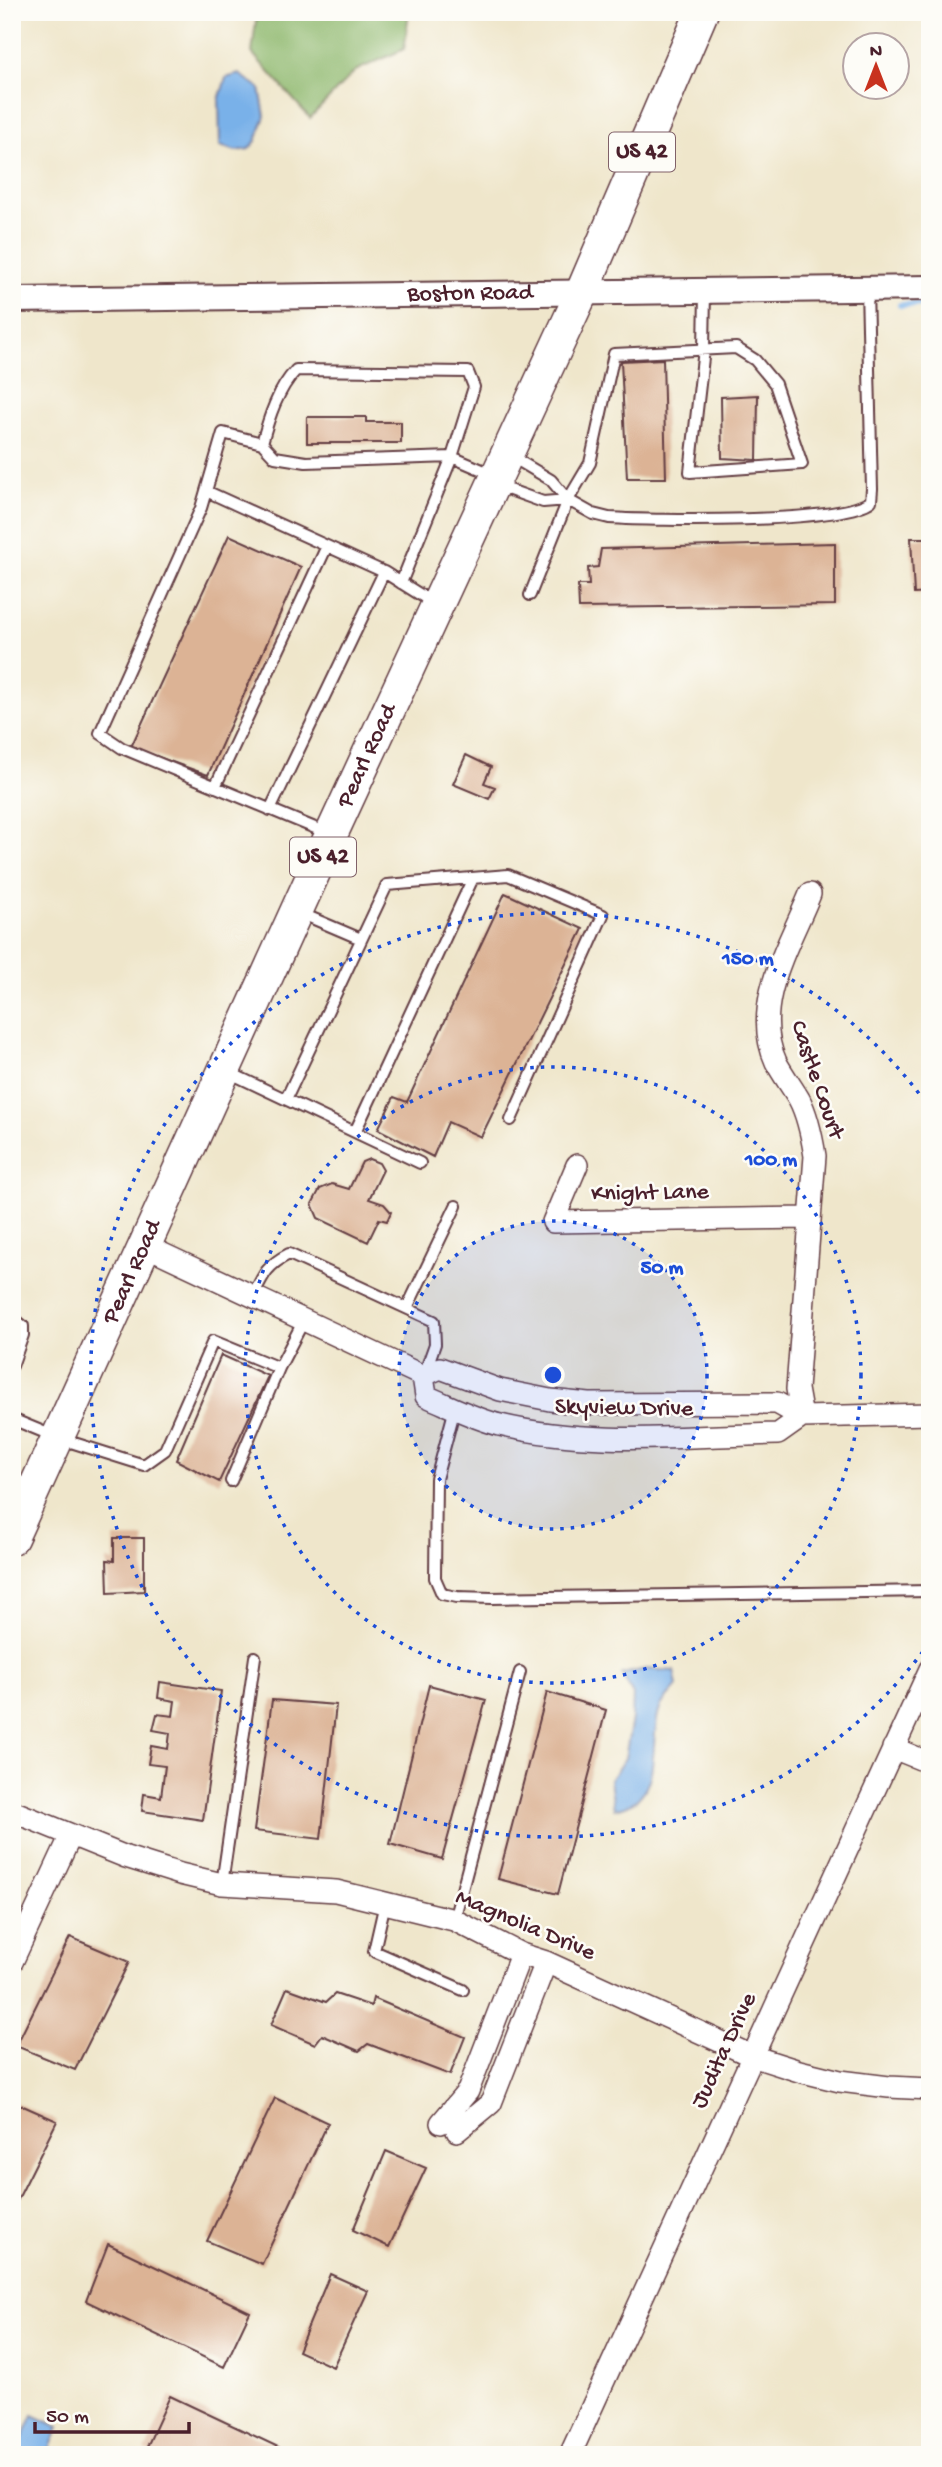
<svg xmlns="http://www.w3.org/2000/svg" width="942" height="2467" font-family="'Gochi Hand',sans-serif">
<rect width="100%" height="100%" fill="#fdfcf7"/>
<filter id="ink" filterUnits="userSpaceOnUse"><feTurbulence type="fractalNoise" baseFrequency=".0143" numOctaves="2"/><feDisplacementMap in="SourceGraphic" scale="14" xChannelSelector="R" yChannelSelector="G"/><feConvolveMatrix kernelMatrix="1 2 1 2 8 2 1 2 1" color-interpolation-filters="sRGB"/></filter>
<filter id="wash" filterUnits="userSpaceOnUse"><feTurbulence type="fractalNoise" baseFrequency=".00686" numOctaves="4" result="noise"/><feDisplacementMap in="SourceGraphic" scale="28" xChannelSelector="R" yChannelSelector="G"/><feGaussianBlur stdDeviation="1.57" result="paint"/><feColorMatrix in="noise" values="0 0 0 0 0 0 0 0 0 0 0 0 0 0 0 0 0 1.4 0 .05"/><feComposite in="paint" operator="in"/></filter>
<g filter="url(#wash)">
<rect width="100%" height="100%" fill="#efe6cb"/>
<!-- forest -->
<path fill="#90b970" stroke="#6d6c4e" stroke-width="2" d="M257 12H409L404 49 355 71 310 118 252 53Z"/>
<!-- water -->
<path fill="#79b1e9" stroke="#62688a" stroke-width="2" d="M239 74 260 88 265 116 256 141 249 149 236 151 220 146 219 100 226 78Z
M646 1669 674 1671 677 1686C672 1693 663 1700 660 1708 647 1743 666 1801 614 1809L610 1780 625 1758 632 1719 633 1695 622 1674Z
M33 2415 59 2427 47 2455H15Z"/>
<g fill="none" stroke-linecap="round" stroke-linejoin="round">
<!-- stream -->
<path stroke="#79b1e9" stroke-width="6" d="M900 305 930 304"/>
</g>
<g id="blocks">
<!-- building -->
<path fill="#dcb395" d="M663 359 666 478H627L621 361Z
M758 395 757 460 722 458 721 397Z
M307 417H366V422H401V443H307Z
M229 535 301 567 208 775 131 747Z
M911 538H930V593L914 594Z
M835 543V605L579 608 578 585H589L588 568 598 567 601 549Z
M466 755 491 767 484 783 495 787 489 799 453 784Z
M505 893 583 929 481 1137 448 1122 433 1157 378 1129 394 1097 407 1102Z
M369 1159 379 1163 383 1170 369 1199 384 1204 391 1212 387 1221 379 1219 368 1242 318 1218 312 1204 320 1189 332 1184 349 1189 362 1162Z
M221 1355 268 1376 219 1482 176 1460Z
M114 1538H144V1591L108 1593 107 1560 114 1561Z
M160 1682 221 1691 203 1820 142 1811 144 1794 161 1797 165 1766 148 1764 151 1746 168 1749 170 1733 153 1730 157 1714 173 1716 175 1701 158 1698Z
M429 1685 486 1700 442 1859 390 1844Z
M547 1692 606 1710 558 1894 498 1879Z
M272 1700 336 1705 321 1839 254 1831Z
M70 1937 129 1962 75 2070 16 2046Z
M287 1988 326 2002 335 1994 371 2006 373 1998 465 2037 450 2075 368 2044 359 2051 322 2035 315 2044 271 2025Z
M275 2098 328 2123 262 2264 207 2241Z
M12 2101 57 2121 12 2211Z
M386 2151 426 2168 389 2247 353 2230Z
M108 2244 250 2312 224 2367 86 2301Z
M330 2274 368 2291 333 2367 298 2351Z
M170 2396 295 2455H154L145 2451Z"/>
</g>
</g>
<g filter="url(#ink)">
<use href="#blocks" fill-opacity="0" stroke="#633d43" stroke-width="2"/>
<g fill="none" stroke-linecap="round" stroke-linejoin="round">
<!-- service casing -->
<g stroke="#633d43" stroke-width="14">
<path id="service" d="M262 443 275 457 306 462 452 457 494 475
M509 455 551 480 568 500 593 514 609 518C654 521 841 524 871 501L872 489 867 289
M496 485 543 502 568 500
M206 491 384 572 270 810
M384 572 435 604
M530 595 568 500 590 463 614 354 736 348 755 360 775 384 802 464 690 472 704 349 705 292
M215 787 327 546
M327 833 122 748 100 733 201 508 223 433 262 443C269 417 278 389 296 370L468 372 474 387 452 457 401 583
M300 913 361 939
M228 1072 420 1163
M286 1099 387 885 508 875 603 915 511 1120
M355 1132 473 878
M253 1296C263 1275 267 1265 289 1254L434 1321 435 1344 425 1372
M407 1308 456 1206
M12 1317 23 1326V1335L12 1366
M455 1408 436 1479 435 1578 442 1594 457 1597 492 1598 930 1591
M12 1419 58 1438 144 1465 165 1450 213 1341 279 1368 304 1320
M231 1481 279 1368
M222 1884 255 1657
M385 1903 374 1951 463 1990
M454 1920 520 1672"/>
</g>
<!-- minor casing -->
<g stroke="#633d43" stroke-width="24">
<path id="minor" d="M810 894C789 946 750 1006 776 1062 783 1075 792 1087 799 1099 808 1116 812 1137 815 1156L797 1389 802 1417 930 1414
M577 1165 553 1222 810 1218
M146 1246 423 1376
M440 1368 500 1390 550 1400 589 1404 777 1403 802 1417 778 1434C686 1436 591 1447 500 1425 475 1419 450 1406 426 1396L423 1376Z
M893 1748 930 1763
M12 1811 126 1857 180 1874 222 1884 336 1891 454 1920 521 1954 546 1962 752 2056 799 2071 840 2081 889 2087 930 2089
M12 1962 71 1835
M441 2123 468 2091 521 1954
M457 2131 491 2103 546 1962
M570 2455 930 1669"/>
</g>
<!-- tertiary casing -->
<g stroke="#633d43" stroke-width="28">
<g id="tertiary">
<path id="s1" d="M12 300 930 288"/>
</g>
</g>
<!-- primary casing -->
<g stroke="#633d43" stroke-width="35">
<g id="primary">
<path id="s2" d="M12 1538 331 835 582 292 702 12"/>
</g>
</g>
<!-- service -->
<use href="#service" stroke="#fff" stroke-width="10"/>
<!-- minor -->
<use href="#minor" stroke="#fff" stroke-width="21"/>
<!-- tertiary -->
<use href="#tertiary" stroke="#fff" stroke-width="24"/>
<!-- primary -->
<use href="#primary" stroke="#fff" stroke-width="32"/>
</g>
</g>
<!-- distance rings -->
<circle cx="553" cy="1375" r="154" fill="#1d4ed8" fill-opacity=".12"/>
<g fill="none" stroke="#1d4ed8" stroke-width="3.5" stroke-dasharray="3.5 7">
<circle cx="553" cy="1375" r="154"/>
<circle cx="553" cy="1375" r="308"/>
<path d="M929 1643A462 462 0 1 1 929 1107"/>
</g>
<g text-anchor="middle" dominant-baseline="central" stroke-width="5" stroke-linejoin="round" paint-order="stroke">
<!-- shield labels -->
<g fill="#fdfcf7" stroke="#806168" stroke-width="2">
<rect x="609" y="132.5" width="66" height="39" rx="5"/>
<rect x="290" y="837.5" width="66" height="39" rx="5"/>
</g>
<g font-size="23" font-weight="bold" fill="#4a1f2b">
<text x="642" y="152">US 42</text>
<text x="323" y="857">US 42</text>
</g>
<!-- street labels -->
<g font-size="24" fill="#4a1f2b" stroke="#fdfcf7">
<text stroke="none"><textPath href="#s1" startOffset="458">Boston Road</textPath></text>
<text stroke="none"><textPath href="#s2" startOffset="859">Pearl Road</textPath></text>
<text transform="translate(816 1080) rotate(71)">Castle Court</text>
<text transform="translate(650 1194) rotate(-1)">Knight Lane</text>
<text stroke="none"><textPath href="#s2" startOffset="292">Pearl Road</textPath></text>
<text transform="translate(624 1409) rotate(1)">Skyview Drive</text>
<text transform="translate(525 1926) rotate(23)">Magnolia Drive</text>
<text transform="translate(725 2051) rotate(-65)">Judita Drive</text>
</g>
</g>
<circle cx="553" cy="1375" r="10" fill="#1d4ed8" stroke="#fdfcf7" stroke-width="3.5"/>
<g font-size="21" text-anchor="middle" font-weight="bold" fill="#1d4ed8" stroke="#fdfcf7" stroke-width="5" stroke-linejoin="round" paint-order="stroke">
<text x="748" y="964">150 m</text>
<text x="771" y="1165">100 m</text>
<text x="662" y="1273">50 m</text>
</g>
<!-- margin -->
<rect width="942" height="2467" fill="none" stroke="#fdfcf7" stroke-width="42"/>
<!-- north arrow -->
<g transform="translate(876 66)"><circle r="33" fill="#fdfcf7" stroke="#b5a4a5" stroke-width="2"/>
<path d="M0-5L12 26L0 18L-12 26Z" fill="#c8321e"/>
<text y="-10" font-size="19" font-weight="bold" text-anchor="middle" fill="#4a1f2b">N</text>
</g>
<!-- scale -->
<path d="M35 2422v10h154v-10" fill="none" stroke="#4a1f2b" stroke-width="3.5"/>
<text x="46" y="2422" font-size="21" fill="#4a1f2b" stroke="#fdfcf7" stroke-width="5" paint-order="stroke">50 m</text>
</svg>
